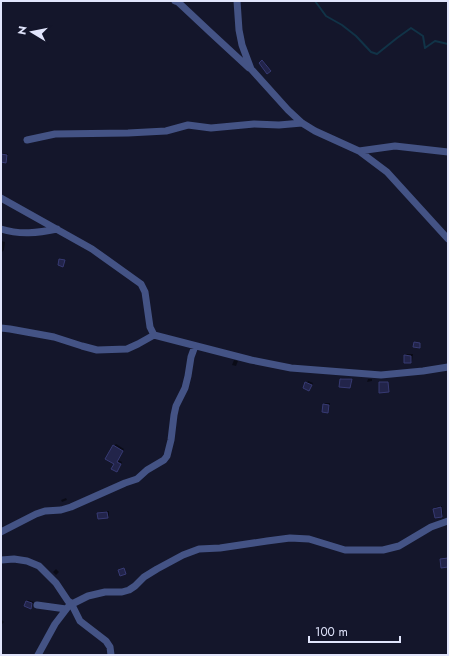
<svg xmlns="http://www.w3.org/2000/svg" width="449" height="656" font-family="Jost,sans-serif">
<rect width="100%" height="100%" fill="#14162b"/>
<!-- shadow -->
<path fill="#0007" d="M263 60 271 70 267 73 260 63Z
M3 153 8 154 7 160 5 162 1 161V155Z
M1 241 5 242 4 250 2 252H1Z
M407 354H413L412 361 411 362 405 356Z
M234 360 238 361 236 366 232 365Z
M342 378H352L351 386 350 387 341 379Z
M368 379H372V381L367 382Z
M308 381 313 383 310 388H304Z
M325 403H330L329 410 328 412 323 404Z
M116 444 124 449 118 460 122 462 118 469 116 463 114 446Z
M66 498 67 500 62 502 61 500Z
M442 506 443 514 442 516 434 509 436 507Z
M109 511V515L108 517 98 514 100 512Z
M56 569 59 572 56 575 53 572Z
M28 600 34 602 31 608 25 605Z
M1 619 4 622 1 625Z"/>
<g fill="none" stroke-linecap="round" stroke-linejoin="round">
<!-- stream -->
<path stroke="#113347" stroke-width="2" d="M315 1 326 16 342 25 356 36 371 52 377 54 397 38 411 28 423 36 425 48 435 41 448 44"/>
</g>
<!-- building -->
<path fill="#22244a" stroke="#373a73" d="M262 60 271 71 267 74 259 63Z
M1 154 7 155 6 163 1 162Z
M59 259 65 260 63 267 58 265Z
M414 342 420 343V348L413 347Z
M404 355 411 356V363H404Z
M340 379H352L350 388 339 387Z
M305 382 312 385 309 391 303 388Z
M379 382H388L389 392 379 393Z
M323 404 329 405 328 413 322 412Z
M113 445 123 451 117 462 121 464 117 472 111 469 114 464 105 459Z
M441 507 442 517 435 518 433 509Z
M107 512 108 518 98 519 97 513Z
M448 558V567L441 568 440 559Z
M124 568 126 574 120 576 118 570Z
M26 601 32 603 31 609 24 606Z"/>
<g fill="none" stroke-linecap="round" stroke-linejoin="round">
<!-- street -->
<path stroke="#445385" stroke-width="7" d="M175 1 178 2 210 32 249 68
M237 1 239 30 242 45 251 69 288 110 302 123 315 131 359 151 387 172 448 239
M27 140 55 134 128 133 166 131 188 125 211 128 254 124 279 125 302 123
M359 151 395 146 448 152
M1 198 92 249 141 284 145 292 150 327 154 335
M1 229C20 235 38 233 57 229
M1 328 10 329 54 337 82 346 97 350 127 349 138 344 154 335 251 360 291 368 381 375 423 371 448 367
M1 532 36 514 45 511 61 510 71 507 125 483 137 479 147 470 164 460 167 456 171 440 174 415 176 406 185 388 188 376 191 357 195 346
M1 560 14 559 27 561 39 566 56 583 68 601 71 603H74L88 596 105 592H122L129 590 135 586 144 577 157 569 183 555 199 549 220 548 267 541 290 538 309 539 345 550H383L399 546 431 527 448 521
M37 605 66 609
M38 655 55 624 71 603 80 621 106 641 110 647 111 655"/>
</g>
<!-- border -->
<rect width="449" height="656" fill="none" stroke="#e1e5fc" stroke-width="4"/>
<!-- north arrow -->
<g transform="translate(32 32) rotate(280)" stroke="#14162b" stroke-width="3" paint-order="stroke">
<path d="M0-3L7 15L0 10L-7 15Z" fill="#e1e5fc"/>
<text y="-6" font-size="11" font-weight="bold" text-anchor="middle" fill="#e1e5fc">N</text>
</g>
<!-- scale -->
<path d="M309 636v6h91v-6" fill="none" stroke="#e1e5fc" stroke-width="2"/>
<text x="315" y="636" font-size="12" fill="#e1e5fc" stroke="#14162b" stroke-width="3" paint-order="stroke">100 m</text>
</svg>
